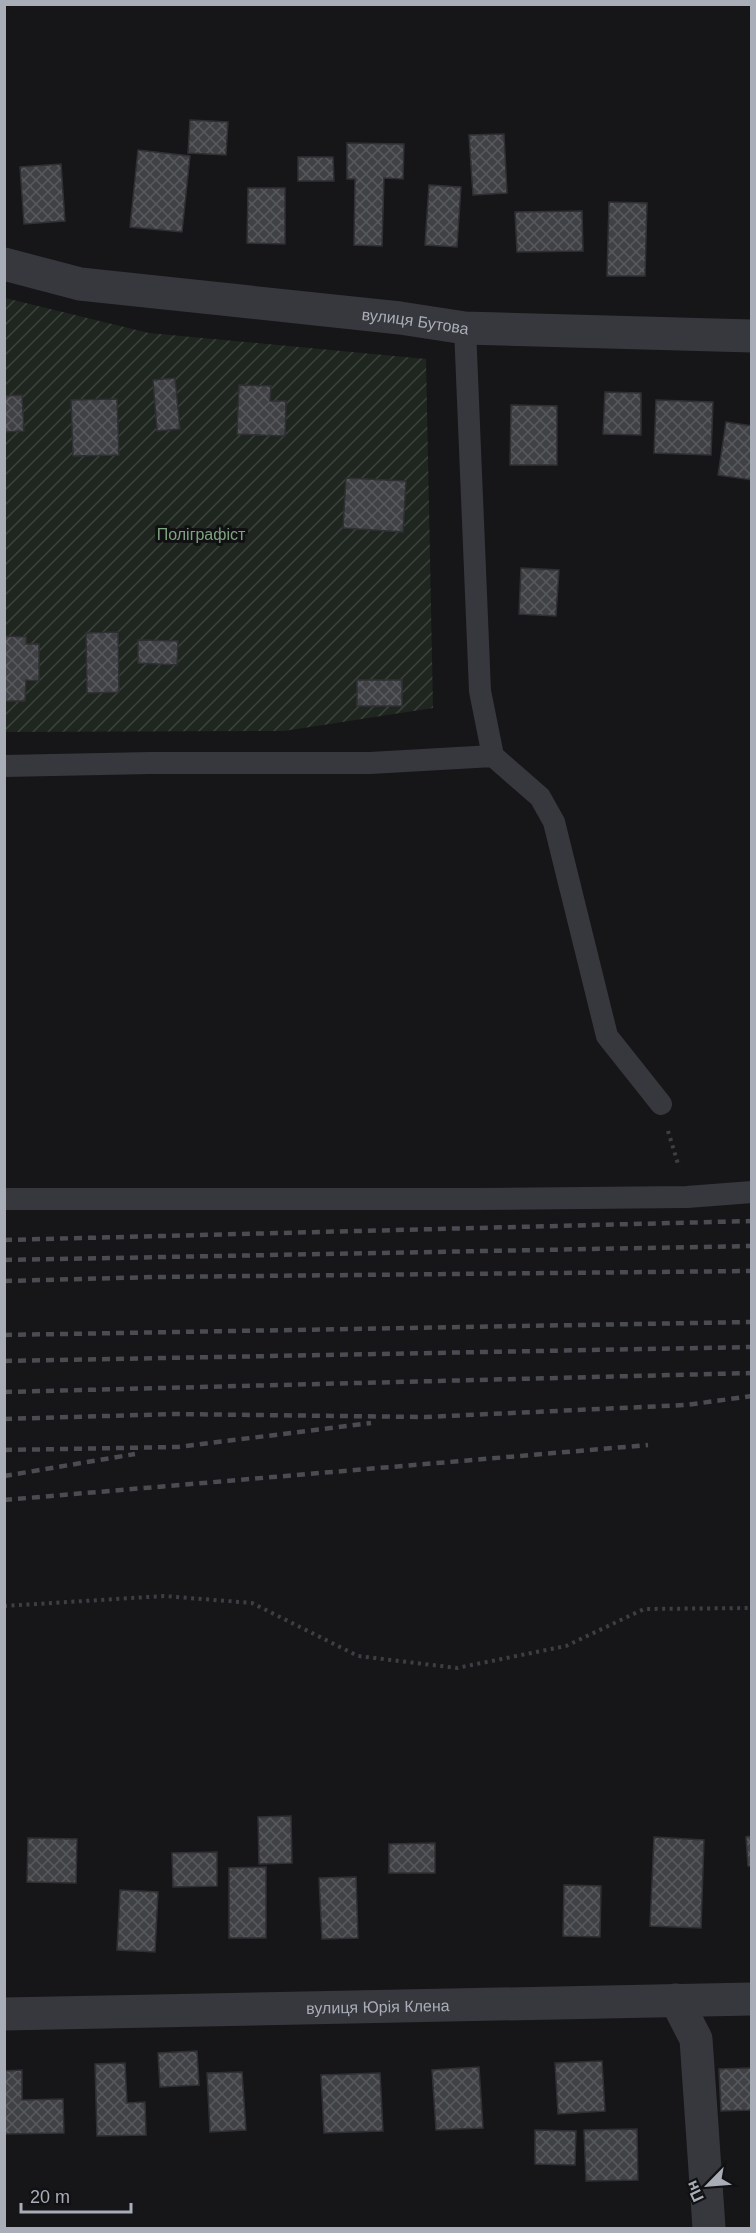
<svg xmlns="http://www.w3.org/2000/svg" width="756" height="2233" font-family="Helvetica,sans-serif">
<defs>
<pattern id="garden-furrows" width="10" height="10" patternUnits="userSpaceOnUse" patternTransform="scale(1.5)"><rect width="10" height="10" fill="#1e261f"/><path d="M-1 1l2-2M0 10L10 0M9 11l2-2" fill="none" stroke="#3c433d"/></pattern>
<pattern id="building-cross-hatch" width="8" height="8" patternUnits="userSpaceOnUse" patternTransform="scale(1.5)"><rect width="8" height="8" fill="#404145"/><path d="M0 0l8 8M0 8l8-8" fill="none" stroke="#595a5e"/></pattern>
</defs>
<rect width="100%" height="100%" fill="#161618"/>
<!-- garden -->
<path fill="url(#garden-furrows)" d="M5 298 149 333 426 359 433 708 284 731 5 732Z"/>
<!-- building -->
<path fill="url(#building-cross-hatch)" stroke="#303034" stroke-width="1.5" d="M190 120 228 122 226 155 188 153Z
M504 134 507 193 473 195 469 135Z
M347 143 404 144 403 179 384 178 382 246 354 245 355 179H347Z
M138 150 190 156 182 232 130 227Z
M298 157H333L334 181H298Z
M61 164 65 221 24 224 20 167Z
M429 185 461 187 457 247 425 245Z
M248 188H285V244L247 243Z
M609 202 647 203 645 276H607Z
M582 211 583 251 517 252 515 212Z
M175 378 180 429 157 431 153 380Z
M239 385 271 386 270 401H286L285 436 237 434Z
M605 392 641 393V435L603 434Z
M22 395 24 431 4 432V396Z
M117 399 119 455 73 456 71 400Z
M656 400 713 402 711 455 654 453Z
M511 405 557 406V465H510Z
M726 422 752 426V480L718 475Z
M346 478 406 481 403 532 343 528Z
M521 568 559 570 556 616 519 614Z
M118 632 119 692 87 693 86 633Z
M4 636 26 637V644H39V681L26 680 25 701H4Z
M138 640 178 641 177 665 138 663Z
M357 680H402V706H357Z
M291 1816 292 1863 259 1864 258 1817Z
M752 1836V1866H748L746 1837Z
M654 1837 704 1840 701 1928 650 1926Z
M28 1838 77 1839 76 1883 27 1882Z
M435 1843V1873H389V1844Z
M217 1852V1886L173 1887 172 1853Z
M266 1867V1938H229V1868Z
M356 1877 358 1938 322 1939 319 1878Z
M564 1885 601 1886 600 1937 563 1936Z
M120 1890 158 1892 155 1952 117 1950Z
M197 2051 199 2085 160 2087 158 2053Z
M602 2061 605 2111 558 2114 555 2063Z
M125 2063 127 2103 145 2102 146 2135 97 2136 95 2064Z
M479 2067 483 2128 436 2130 432 2070Z
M751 2068 752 2110 721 2111 719 2069Z
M22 2070V2100L63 2099 64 2133 4 2134V2071Z
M242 2072 246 2130 210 2132 207 2073Z
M380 2073 383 2131 324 2133 321 2075Z
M637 2129 638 2180 586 2181 584 2130Z
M535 2130 576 2131 575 2165 535 2164Z"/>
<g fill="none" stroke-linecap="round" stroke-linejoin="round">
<!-- path -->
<path stroke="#3d3f44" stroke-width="4" stroke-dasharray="3 4.5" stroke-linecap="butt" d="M668 1131 679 1167
M4 1606 164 1596 252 1603 358 1656 457 1668 566 1646 644 1609 752 1608"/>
<!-- service -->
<path stroke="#37383d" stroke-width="22" d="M465 328 480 691 493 756 540 797 554 822 607 1036 661 1104
M4 766 151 763H370L493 756
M4 1199H476L687 1197 752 1192"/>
<!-- minor -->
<g stroke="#37383d" stroke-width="33">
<path id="s1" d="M4 264 80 284 400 318 465 328 752 336"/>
<path d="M676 2000 696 2039 709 2228"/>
<path id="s2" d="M4 2014 752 1999"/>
</g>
<!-- rail -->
<path stroke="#4a4c52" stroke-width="4.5" stroke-dasharray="8 6" stroke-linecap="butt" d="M4 1240 752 1221
M4 1260 752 1246
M4 1281 154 1277 752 1271
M4 1335 752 1322
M4 1361 752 1347
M4 1392 752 1373
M4 1419 174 1414 425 1417 686 1405 752 1396
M4 1450 178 1447 371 1423
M4 1476 135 1454
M4 1500 648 1445"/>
</g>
<g text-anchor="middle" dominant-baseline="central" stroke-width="6" stroke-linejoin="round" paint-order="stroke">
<!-- street labels -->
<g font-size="16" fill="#a8adb8" stroke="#111113">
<text stroke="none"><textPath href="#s1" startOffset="416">вулиця Бутова</textPath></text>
<text stroke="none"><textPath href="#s2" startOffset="374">вулиця Юрія Клена</textPath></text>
</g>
<!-- park labels -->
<g font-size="16" fill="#7fa381" stroke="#111113">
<text x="201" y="534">Поліграфіст</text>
</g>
</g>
<!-- border -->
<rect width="756" height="2233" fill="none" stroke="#a8adb8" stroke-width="12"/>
<!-- north arrow -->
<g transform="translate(708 2185) rotate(245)" stroke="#111113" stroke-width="4.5" paint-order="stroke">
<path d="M0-4.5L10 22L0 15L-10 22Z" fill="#a8adb8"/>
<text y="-9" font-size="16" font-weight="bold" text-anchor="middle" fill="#a8adb8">Пн</text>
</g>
<!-- scale -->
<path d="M21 2203v9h110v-9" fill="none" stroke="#a8adb8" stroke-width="3"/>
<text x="30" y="2203" font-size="18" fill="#a8adb8" stroke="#111113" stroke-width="4.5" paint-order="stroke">20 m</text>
</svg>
